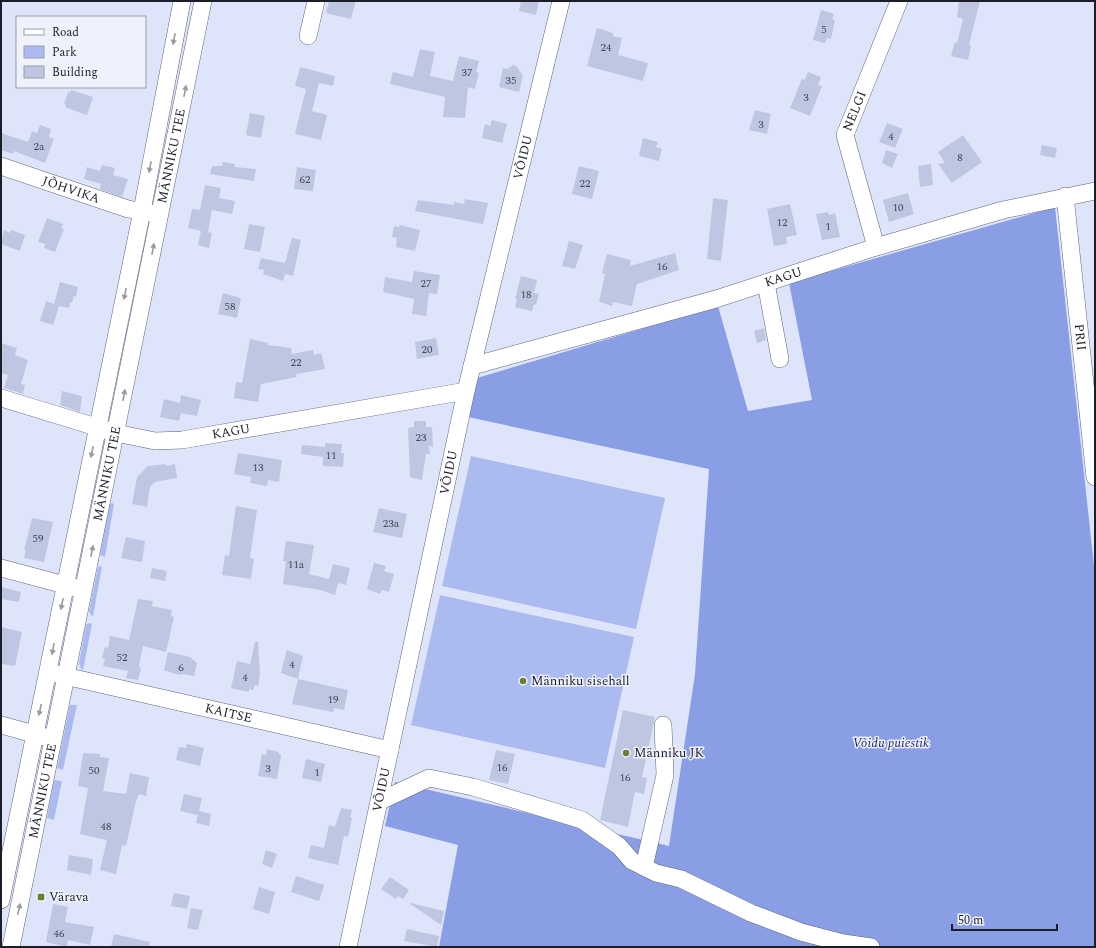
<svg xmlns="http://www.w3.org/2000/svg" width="1096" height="948" font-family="Spectral,serif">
<rect width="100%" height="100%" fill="#dee5fb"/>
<!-- green -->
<path fill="#abbbef" d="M471 456 665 498 636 629 442 586Z
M112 503 114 504 105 557 100 555 110 504Z
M100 566 102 567 93 616 91 615 89 611 98 567Z
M440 595 634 637 605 768 411 725Z
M89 623 92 624 83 670 81 669 79 663 86 625Z
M70 705H77L63 770 57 768Z
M54 780 62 781 54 820 47 818Z"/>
<!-- forest -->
<path fill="#8a9ee5" d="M1055 207 1095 575V947H439L458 845 385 826 395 782 669 846 695 674 709 469 468 417 477 378 718 306 748 411 812 400 789 283Z"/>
<!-- building -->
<path fill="#bec6e1" d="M329 1H356L351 19 326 13Z
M521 1H539L536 15 519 11Z
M959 1H980L969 45 971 46 968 60 951 56 955 42 957 43 963 19 957 17Z
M821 10 834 14 832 19 835 20 831 39 827 38 825 43 813 40Z
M597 28 613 33V36L622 38 618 55 648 63 643 81 587 66Z
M420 49 435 52 430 76 453 81 459 56 479 61 476 72 479 73 475 89 468 87 465 118 443 117 445 97 390 84 393 72 413 77Z
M513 65 517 67 523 76 519 92 499 87 503 68 507 69Z
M300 67 335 76 333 86 319 83 312 111 327 115 321 140 295 134 306 89 295 86Z
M808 72 821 77 818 85 822 86 810 116 790 108 802 79 805 80Z
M71 90 93 97 87 115 65 107 66 105 64 104 68 92 70 93Z
M755 110 771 114 767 134 749 130Z
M250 113 265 116 261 138 246 135Z
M492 120 507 124 502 143 482 138 485 124 490 126Z
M887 123 903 129 895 148 879 142Z
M40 125 51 129 49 137 54 139 45 163 14 151 13 154 1 150V133L28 142 32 131 37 133Z
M963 135 982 162 952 183 938 164 945 163 938 152Z
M643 138 658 142 656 147 662 149 659 161 639 156Z
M1042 145 1057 148 1055 158 1040 155Z
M886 150 898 154 892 168 882 163Z
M223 162 235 164V167L256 169 254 181 210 174 212 166H222Z
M931 164 933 185 920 187 918 166Z
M102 165 115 168 113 175 128 179 122 197 100 189 101 184 84 179 87 167 100 171Z
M579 166 599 171 592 199 572 194Z
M297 167 316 170 313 191 294 189Z
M205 185 221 188 219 198 235 201 232 214 212 210 208 232 212 233 209 248 198 245 201 231 188 228 192 209 200 210Z
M908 193 914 214 889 222 883 200Z
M713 198 728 200 721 261 707 259Z
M465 199 488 203 483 224 415 211 418 200 454 205V202L464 204Z
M790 204 797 235 786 237 787 244 774 246 767 209Z
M828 212 829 215 835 213 840 237 822 240 816 214Z
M47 218 63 224 61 228 64 229 55 252 44 248 45 244 38 242Z
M249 224 265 227 260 252 244 249Z
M400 225 420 230 415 251 396 247 397 238 392 237 394 226 399 227Z
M4 230 10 233 11 230 25 235 20 251 1 244Z
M292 238 301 240 293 276 285 274 283 281 263 274 264 270 258 269 261 258 285 263Z
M569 241 583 245 575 269 562 266Z
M675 253 679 270 637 284 632 306 613 302 612 306 599 302 605 274 602 273 607 254 631 260 630 266Z
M414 271 440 275 437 294 429 293 426 316 412 314 414 299 383 292 385 277 412 282Z
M521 276 537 280 534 293 539 294 536 305 534 304 532 311 515 307 517 299H515Z
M60 282 78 287 76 297 74 296 72 303 70 302 69 308 59 306 53 325 40 321 46 301 54 304Z
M223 293 241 298 237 318 218 314Z
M764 328 766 340 757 343 754 331Z
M436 338 439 355 417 359 415 342Z
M250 339 268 343V345L291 348 292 354 313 350 314 355 321 353 325 369 296 374 297 377 261 384 258 402 234 398 236 382 242 383Z
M1 343 17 348 15 355 28 360 21 384 25 385 23 394 4 388 8 375 1 373Z
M62 391 82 396 80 412 60 405Z
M181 395 201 400 197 416 181 413 179 421 160 417 164 399 180 403Z
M414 421H426V427H432L433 447 429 446 430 454H426L422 480 410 477 408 428 414 427Z
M325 443 342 444 341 453H344L343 467 323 466V457L301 454 302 445 325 447Z
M238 453 282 460 279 482 268 480 267 486 250 483 251 477 234 474Z
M166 464V466L175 464 177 478 155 482 150 487 147 507 132 504 137 477 148 466Z
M236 506 257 510 250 558 254 559 251 579 222 575 225 555 229 556Z
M379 508 407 514 402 538 373 532Z
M32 518 53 522 44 562 24 558 26 550H24Z
M126 537 145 541 142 562 121 558Z
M286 541 314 545 309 574 329 579 333 564 350 568 346 585 338 583 335 595 320 590 283 584 286 561H283Z
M374 563 386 566 384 571 394 574 389 592 382 590 380 594 367 589Z
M152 568 167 571 165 581 150 578Z
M1 587 21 592 19 602 1 599Z
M138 599 153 601 152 606 172 610 171 616 174 617 166 652 143 646 139 666 141 669 138 680 126 678 128 671 103 666 105 659 102 658 105 647 108 648 110 636 129 640Z
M1 627 22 632 15 666 1 664Z
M255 642H258L260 674 258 686 255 685 253 690 249 689V692L231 688 237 661 250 664Z
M287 650 303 656 298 679 281 673Z
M168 652 190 657 197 663 194 676 182 674 179 675 164 670Z
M298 679 348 690 344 710 334 708 333 712 292 704Z
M623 710 655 717 642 777 647 778 644 794 635 792 628 827 600 820Z
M187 744 204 748 200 766 176 760 179 747 186 748Z
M267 749 278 752 281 756 277 779 258 776 262 754 266 755Z
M496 750 515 754 508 784 489 780Z
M83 753 100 754V757L109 758 103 791 126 794 130 773 149 777 146 796 139 794 136 801 126 846 122 845 116 874 100 870 107 840 80 834 88 788 78 786Z
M306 759 325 764 321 782 302 778Z
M184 794 202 798 199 811 211 814 209 826 196 823 198 815 180 811Z
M341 808 352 810 350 817 352 818 348 837 344 836 338 865 308 858 311 845 324 848 329 825 335 827Z
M266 850 277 854 272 868 262 864Z
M69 855 93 859 91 875 67 870Z
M296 876 324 885 319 901 291 892Z
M390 877 409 890 403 899 398 896 396 899 381 889Z
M259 887 275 892 269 914 253 909Z
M174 893 190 896 187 909 171 906Z
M410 903 444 911 441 925 409 903Z
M53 904 68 907 65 922 94 927 90 945 68 940 67 947 46 942Z
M191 908 203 910 198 930 187 928Z
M407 929 439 936 437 947 404 941Z
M114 934 150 942 149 947H111Z"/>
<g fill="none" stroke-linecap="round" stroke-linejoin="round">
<!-- minor casing -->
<g stroke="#5e657c" stroke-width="18">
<g id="minor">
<path d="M308 36 316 1"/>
<path id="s1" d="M1 166 128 209 151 213"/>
<path id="s2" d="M1065 196 1095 477"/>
<path id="s3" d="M876 247 845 135 899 1"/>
<path d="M766 283 780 359"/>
<path id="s4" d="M472 366 716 299 876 247 1003 210 1095 191"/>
<path id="s5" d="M1 398 116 433 155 441 182 440 466 391"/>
<path d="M1 568 76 588"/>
<path id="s6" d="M56 674 390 750"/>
<path d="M1 725 45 737"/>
<path d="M380 801 429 778 473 787 582 820 619 846 632 861 656 873 681 879 751 913 801 932 843 943 871 947"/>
<path d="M644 867 665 775 663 725"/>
<path d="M1 900 142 211 182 1"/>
<path id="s7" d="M11 947 203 1"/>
<path id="s8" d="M348 947 466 391 561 1"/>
</g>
</g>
<!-- minor -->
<use href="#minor" stroke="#fff" stroke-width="17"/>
</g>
<!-- one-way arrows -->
<defs><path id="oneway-solid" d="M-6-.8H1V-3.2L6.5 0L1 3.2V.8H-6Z"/></defs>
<g fill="#989a9e">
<use href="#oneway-solid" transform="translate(174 39) rotate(101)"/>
<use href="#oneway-solid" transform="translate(185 91) rotate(-79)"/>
<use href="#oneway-solid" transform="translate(150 167) rotate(101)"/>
<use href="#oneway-solid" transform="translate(153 249) rotate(-79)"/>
<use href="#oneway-solid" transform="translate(125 294) rotate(102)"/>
<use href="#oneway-solid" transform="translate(124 395) rotate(-79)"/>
<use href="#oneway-solid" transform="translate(92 452) rotate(102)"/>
<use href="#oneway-solid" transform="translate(92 551) rotate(-79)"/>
<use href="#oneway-solid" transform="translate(62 604) rotate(101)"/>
<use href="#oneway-solid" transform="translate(53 649) rotate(101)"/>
<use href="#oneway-solid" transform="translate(40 710) rotate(102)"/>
<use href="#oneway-solid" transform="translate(19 909) rotate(-78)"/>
</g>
<!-- markers -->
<g fill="#6b7f2f" stroke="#eff2fd" stroke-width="1.5">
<circle cx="523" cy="681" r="4"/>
<circle cx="626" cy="753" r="4"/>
<rect x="37" y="893" width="8" height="8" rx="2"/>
</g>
<g text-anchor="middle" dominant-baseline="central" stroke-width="3" stroke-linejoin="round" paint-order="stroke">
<!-- number labels -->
<g font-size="11" fill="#444856">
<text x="824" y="29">5</text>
<text x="606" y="47">24</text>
<text x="467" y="72">37</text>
<text x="511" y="80">35</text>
<text x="806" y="97">3</text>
<text x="761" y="124">3</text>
<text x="891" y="136">4</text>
<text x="39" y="146">2a</text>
<text x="960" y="157">8</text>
<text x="305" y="179">62</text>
<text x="585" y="183">22</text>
<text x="898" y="207">10</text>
<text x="782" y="222">12</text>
<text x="828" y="226">1</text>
<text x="662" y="266">16</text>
<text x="426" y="283">27</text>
<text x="526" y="294">18</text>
<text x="230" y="306">58</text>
<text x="427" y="349">20</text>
<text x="296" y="362">22</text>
<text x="421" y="437">23</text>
<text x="331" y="455">11</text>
<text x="258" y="467">13</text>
<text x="391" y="523">23a</text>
<text x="38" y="538">59</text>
<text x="296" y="564">11a</text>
<text x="122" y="657">52</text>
<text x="292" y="664">4</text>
<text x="181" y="667">6</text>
<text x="245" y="677">4</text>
<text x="333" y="699">19</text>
<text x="502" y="767">16</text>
<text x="268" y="768">3</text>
<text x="94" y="770">50</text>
<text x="317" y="772">1</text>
<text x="625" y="777">16</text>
<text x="106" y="826">48</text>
<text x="59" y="933">46</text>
</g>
<!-- street labels -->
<g font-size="13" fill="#1b1e28" stroke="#eff2fd">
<text stroke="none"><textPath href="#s3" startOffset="142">NELGI</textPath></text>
<text stroke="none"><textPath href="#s7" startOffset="807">MÄNNIKU TEE</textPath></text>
<text stroke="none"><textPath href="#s8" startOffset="809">VÕIDU</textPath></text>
<text stroke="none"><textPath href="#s1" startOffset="74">JÕHVIKA</textPath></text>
<text stroke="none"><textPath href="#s4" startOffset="324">KAGU</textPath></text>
<text stroke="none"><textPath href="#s2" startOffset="142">PRII</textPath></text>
<text stroke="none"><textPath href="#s5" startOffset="237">KAGU</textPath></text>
<text stroke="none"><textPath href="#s8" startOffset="485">VÕIDU</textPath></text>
<text stroke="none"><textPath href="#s7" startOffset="483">MÄNNIKU TEE</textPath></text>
<text stroke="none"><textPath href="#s6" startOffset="177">KAITSE</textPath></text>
<text stroke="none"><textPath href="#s8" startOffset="161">VÕIDU</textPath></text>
<text stroke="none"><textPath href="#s7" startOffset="159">MÄNNIKU TEE</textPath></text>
</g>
<!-- poi labels -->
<g font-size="13" fill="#1b1e28" stroke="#eff2fd" text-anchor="start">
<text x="531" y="681">Männiku sisehall</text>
<text x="634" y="753">Männiku JK</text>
<text x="49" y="897">Värava</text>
</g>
<!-- park labels -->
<g font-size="13" font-style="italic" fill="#181e6f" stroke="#eff2fd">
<text x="891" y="743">Võidu puiestik</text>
</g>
</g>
<!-- border -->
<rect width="1096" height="948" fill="none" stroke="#1b1e28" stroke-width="4"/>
<!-- legend -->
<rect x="16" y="16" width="130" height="72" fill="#eff2fd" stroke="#9a9da8"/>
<rect x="24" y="29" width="20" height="6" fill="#ffffff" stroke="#9a9da8"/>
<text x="52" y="36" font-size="12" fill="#1b1e28">Road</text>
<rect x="24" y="46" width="20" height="12" fill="#abbbef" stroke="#9a9da8"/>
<text x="52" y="56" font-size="12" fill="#1b1e28">Park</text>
<rect x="24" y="66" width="20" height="12" fill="#bec6e1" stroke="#9a9da8"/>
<text x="52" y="76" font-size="12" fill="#1b1e28">Building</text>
<!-- scale -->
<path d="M952 924v6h105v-6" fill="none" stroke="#1b1e28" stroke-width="2"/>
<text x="958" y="924" font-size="12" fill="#1b1e28" stroke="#eff2fd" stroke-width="3" paint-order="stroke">50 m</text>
</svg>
